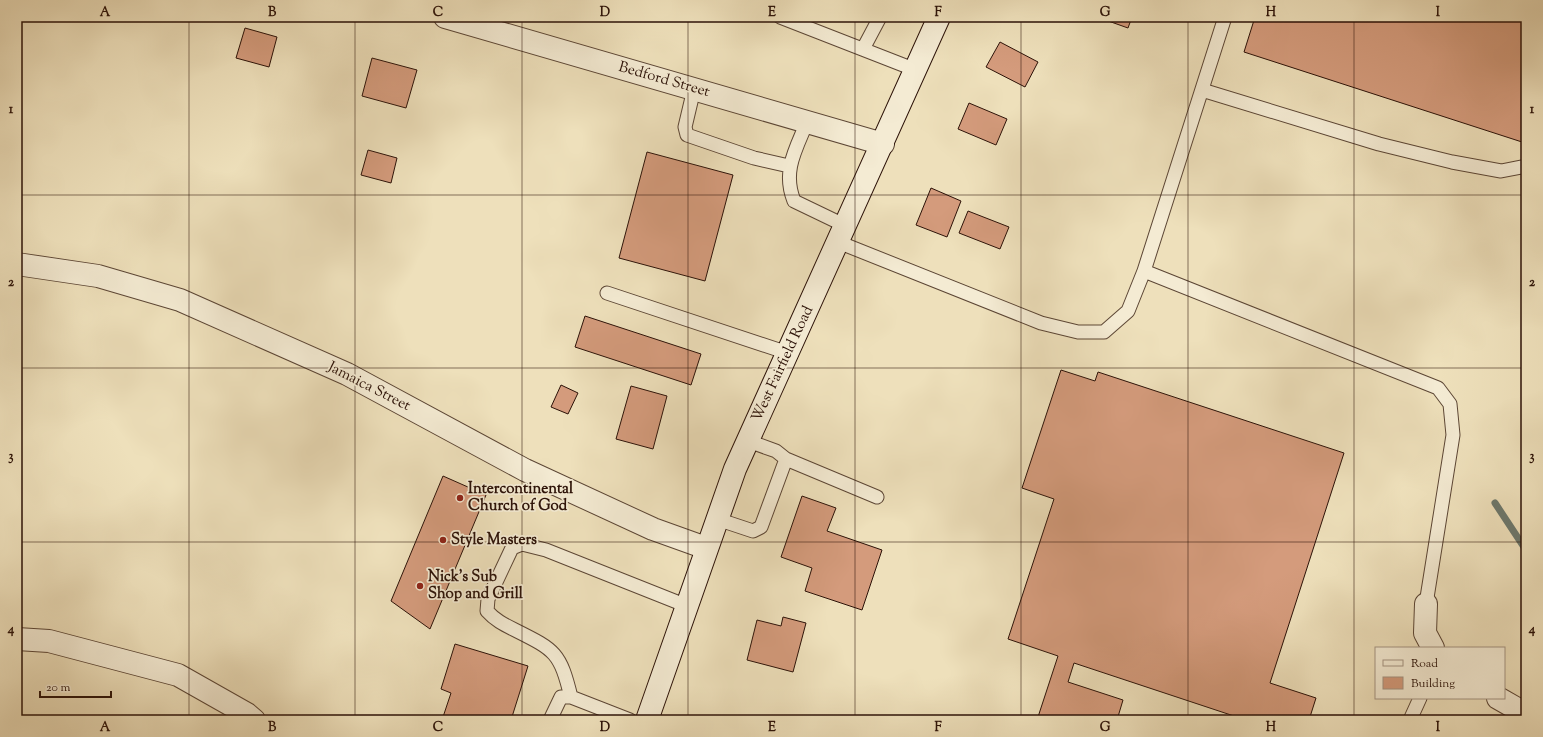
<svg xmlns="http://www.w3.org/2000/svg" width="1543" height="737" font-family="'Sorts Mill Goudy',serif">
<rect width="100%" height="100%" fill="#eee0bb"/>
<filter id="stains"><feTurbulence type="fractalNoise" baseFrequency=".005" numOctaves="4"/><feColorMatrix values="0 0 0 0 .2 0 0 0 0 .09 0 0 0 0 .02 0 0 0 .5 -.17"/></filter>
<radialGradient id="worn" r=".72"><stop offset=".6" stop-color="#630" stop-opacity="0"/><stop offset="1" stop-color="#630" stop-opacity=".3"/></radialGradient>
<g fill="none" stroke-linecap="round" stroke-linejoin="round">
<!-- stream -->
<path stroke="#6d796e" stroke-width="7" d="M1495 503 1526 550"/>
</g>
<!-- building -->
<path fill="#d49b7c" stroke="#2c1208" d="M1097 17H1132L1128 28Z
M1255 17H1526V129L1522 142 1244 52Z
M245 28 277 37 269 67 236 58Z
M1000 42 1038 62 1025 87 986 67Z
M372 58 417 70 406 108 362 96Z
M969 103 1007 119 996 145 958 129Z
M368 150 397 158 391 183 361 175Z
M647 152 733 175 705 281 619 258Z
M931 188 961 201 947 237 916 225Z
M968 211 1009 227 1000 249 959 233Z
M585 316 701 354 691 385 575 347Z
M1061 370 1095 381 1098 372 1344 453 1270 683 1316 698 1309 720H1246L1074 663 1068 682 1123 700 1117 720H1037L1058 656 1008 639 1054 499 1022 488Z
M561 385 578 393 568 414 551 407Z
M631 386 667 396 653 449 616 439Z
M443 476 486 495 430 629 391 601Z
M802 496 836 508 827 531 882 550 862 610 805 591 812 568 781 557Z
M783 617 806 623 793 672 747 660 757 620 781 626Z
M455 644 528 666 511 720H442L451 693 441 689Z"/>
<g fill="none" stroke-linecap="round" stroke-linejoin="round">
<!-- lane casing -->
<g stroke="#5c4635" stroke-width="15">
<path id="lane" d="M780 17 916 70
M863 49 880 17
M694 89 685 127 687 135 754 158 789 166
M1202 90 1379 144 1452 162 1501 171 1526 166
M807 122C796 149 782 171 794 201L846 226
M838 242 1041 323 1078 332H1104L1128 311 1144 271 1225 17
M1144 271 1438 388 1450 404 1453 435 1426 604
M607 293 788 353
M786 459 877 497
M717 519 753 531 761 527 786 459 776 451 748 441
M571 697C560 652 555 650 515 630 503 624 495 620 487 611L488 599 512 548 522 544 546 550 687 606
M550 720 561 697H571L630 720
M1410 720 1420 698"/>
</g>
<!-- street casing -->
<g stroke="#5c4635" stroke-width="24">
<path id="street" d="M445 17 883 144
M17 264 98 276 180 300 347 374 525 470 653 529 706 548
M1426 604 1425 633 1433 648
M17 639 49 641 178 675 247 714 254 720
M1498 698 1526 714"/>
</g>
<!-- secondary casing -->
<g stroke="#2c1208" stroke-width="24">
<path id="secondary" d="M647 720 735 469 939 17"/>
</g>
<!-- lane -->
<use href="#lane" stroke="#f4ebd3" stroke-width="13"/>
<!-- street -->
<use href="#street" stroke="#f4ebd3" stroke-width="22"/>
<!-- secondary -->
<use href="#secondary" stroke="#f4ebd3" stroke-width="22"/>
</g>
<!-- grid -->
<path fill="none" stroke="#2c1208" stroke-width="1" stroke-opacity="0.55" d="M189 17V720M355 17V720M522 17V720M688 17V720M855 17V720M1021 17V720M1188 17V720M1354 17V720M17 195H1526M17 368H1526M17 542H1526"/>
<!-- markers -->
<g fill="#8f2418" stroke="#f4ebd3" stroke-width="1.5">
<circle cx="460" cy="498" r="4"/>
<circle cx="443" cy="540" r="4"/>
<circle cx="420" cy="586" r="4"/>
</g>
<g text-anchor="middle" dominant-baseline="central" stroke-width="3.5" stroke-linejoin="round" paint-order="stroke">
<!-- street labels -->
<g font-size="15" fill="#2c1208" stroke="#f4ebd3">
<text transform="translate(664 80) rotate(16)">Bedford Street</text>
<text transform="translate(783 364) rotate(-65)">West Fairfield Road</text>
<text transform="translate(369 387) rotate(27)">Jamaica Street</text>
</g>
<!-- poi labels -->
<g font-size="15" font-weight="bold" fill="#2c1208" stroke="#f4ebd3" text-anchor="start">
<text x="468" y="489">Intercontinental<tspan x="468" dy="17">Church of God</tspan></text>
<text x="451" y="540">Style Masters</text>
<text x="428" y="577">Nick's Sub<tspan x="428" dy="17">Shop and Grill</tspan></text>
</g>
</g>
<!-- margin -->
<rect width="1543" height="737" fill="none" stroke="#eee0bb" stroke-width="44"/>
<!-- legend -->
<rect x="1375" y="647" width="130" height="52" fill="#f4ebd3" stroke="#a49482"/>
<rect x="1383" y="660" width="20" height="6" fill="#f4ebd3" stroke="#a49482"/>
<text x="1411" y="667" font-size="12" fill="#2c1208">Road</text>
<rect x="1383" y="677" width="20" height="12" fill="#d49b7c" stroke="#a49482"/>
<text x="1411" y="687" font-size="12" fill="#2c1208">Building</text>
<!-- scale -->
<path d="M40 691v6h71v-6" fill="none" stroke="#2c1208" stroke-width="2"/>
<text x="46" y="691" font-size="12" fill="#2c1208" stroke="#f4ebd3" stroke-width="3" paint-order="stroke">20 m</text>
<rect x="22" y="22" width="1499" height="693" fill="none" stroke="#2c1208" stroke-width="1.5"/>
<g font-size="13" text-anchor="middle" font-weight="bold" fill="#2c1208">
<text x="105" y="16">A</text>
<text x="272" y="16">B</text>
<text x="438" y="16">C</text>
<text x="605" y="16">D</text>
<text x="772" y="16">E</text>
<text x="938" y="16">F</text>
<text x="1105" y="16">G</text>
<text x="1271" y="16">H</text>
<text x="1438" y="16">I</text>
<text x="11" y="113">1</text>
<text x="1532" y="113">1</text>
<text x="11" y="286">2</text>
<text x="1532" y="286">2</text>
<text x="11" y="460">3</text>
<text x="1532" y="460">3</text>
<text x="11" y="633">4</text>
<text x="1532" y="633">4</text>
<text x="105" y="731">A</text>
<text x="272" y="731">B</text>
<text x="438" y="731">C</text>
<text x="605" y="731">D</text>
<text x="772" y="731">E</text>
<text x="938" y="731">F</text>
<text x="1105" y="731">G</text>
<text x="1271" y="731">H</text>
<text x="1438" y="731">I</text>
</g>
<rect width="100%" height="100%" filter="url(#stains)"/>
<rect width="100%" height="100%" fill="url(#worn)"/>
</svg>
